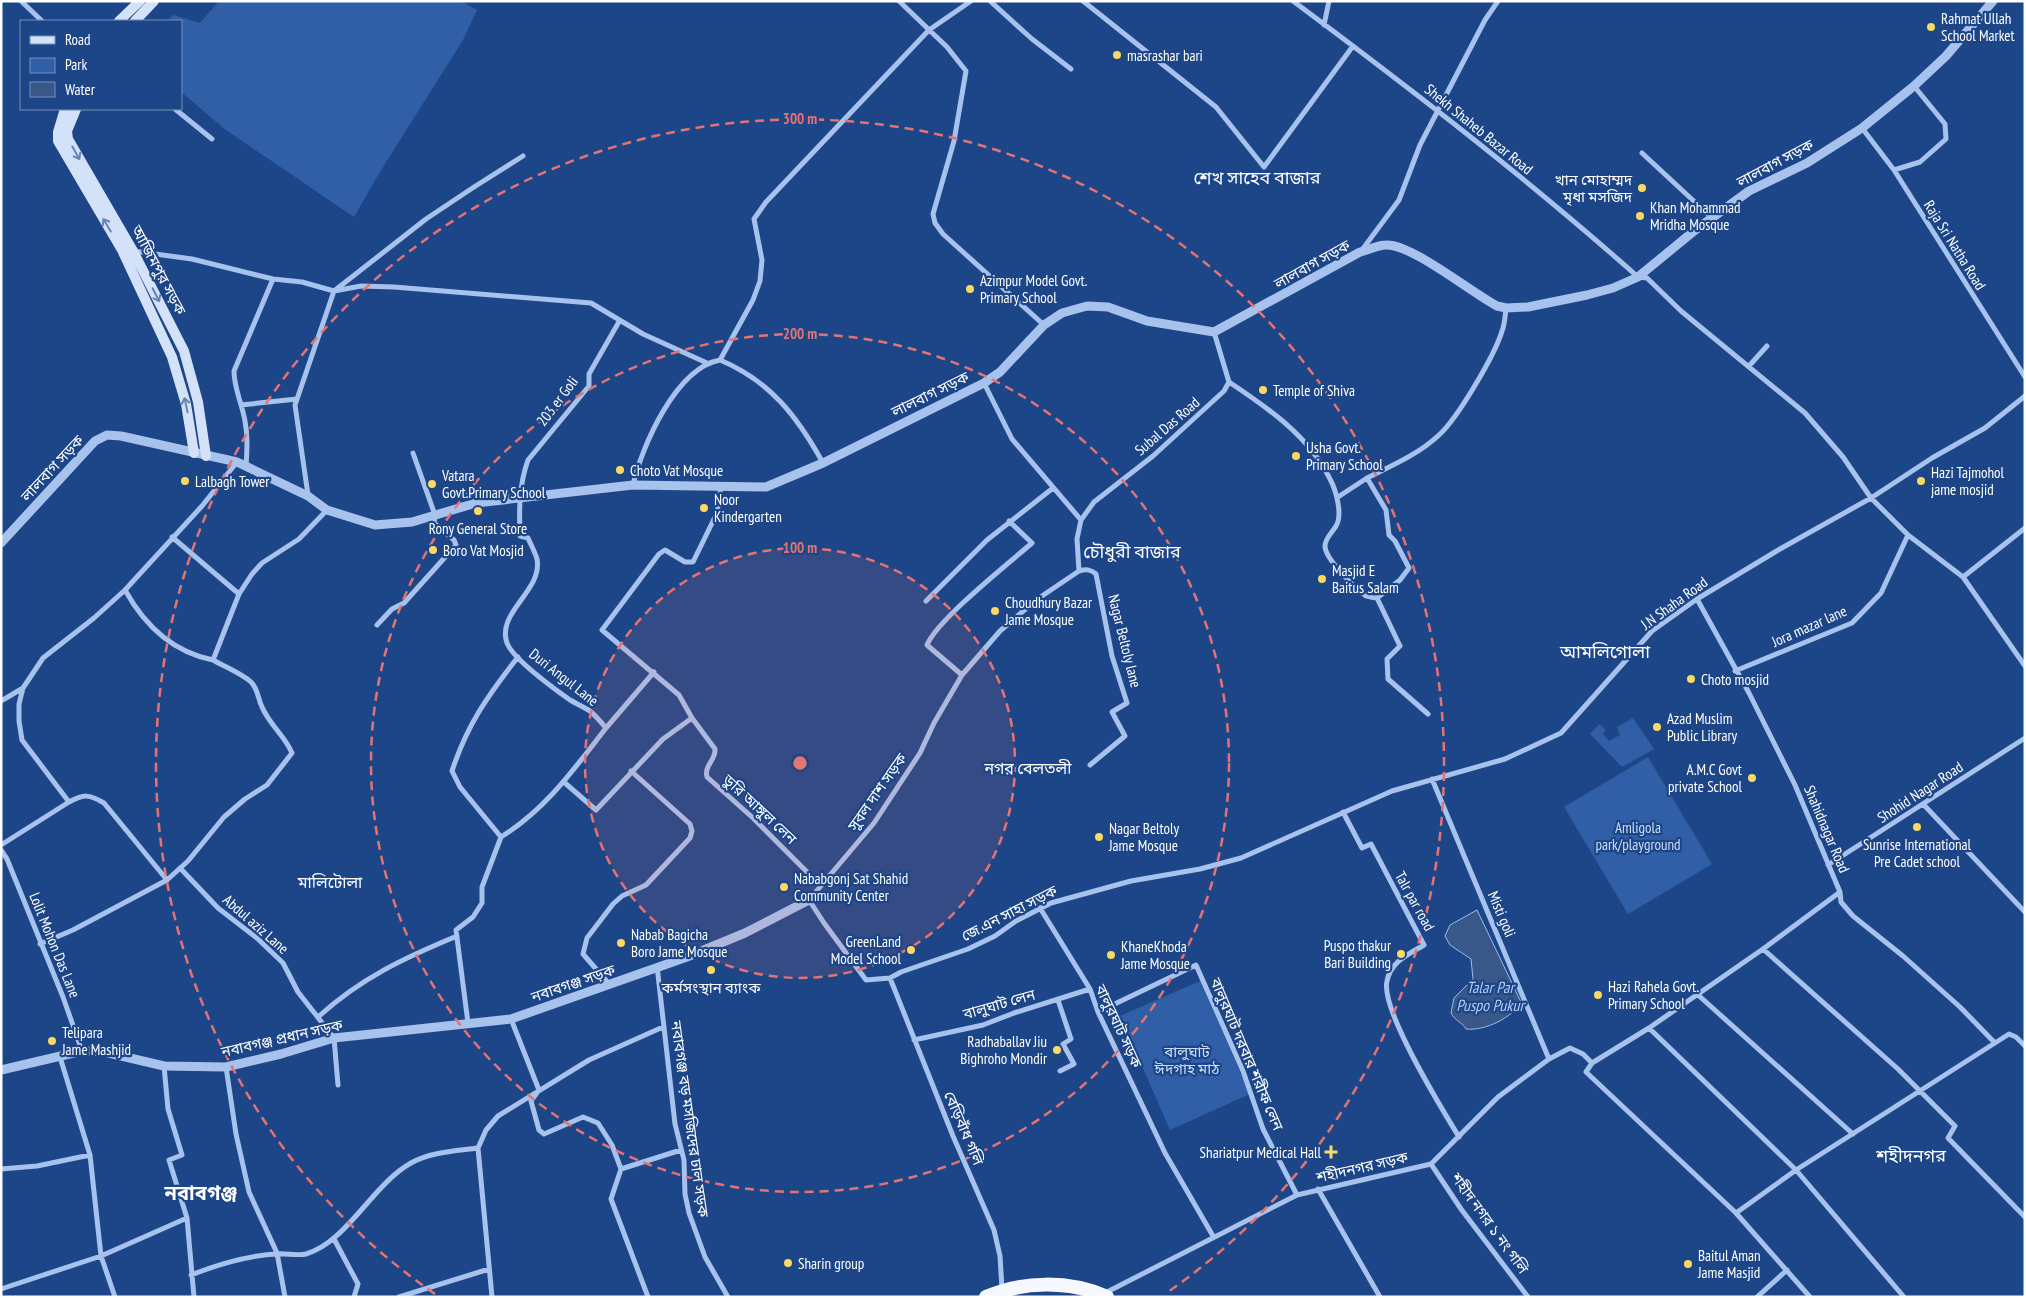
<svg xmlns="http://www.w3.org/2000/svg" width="2026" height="1298" font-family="'PT Sans Narrow','Noto Sans Bengali',sans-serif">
<rect width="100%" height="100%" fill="#1d4689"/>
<!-- green -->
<path fill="#305fa7" d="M219 1H461L477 10 463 40 378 175 354 217 226 130 181 92V21H168L173 15 200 23Z
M1633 718 1654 749 1622 767 1590 734 1599 724 1606 730 1603 734 1609 741 1620 735 1617 727Z
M1648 757 1712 864 1628 914 1564 807Z
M1200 981 1250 1094 1170 1130 1120 1016Z"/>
<!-- water -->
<path fill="#395889" stroke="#9abdee" d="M1477 910 1521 1002C1512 1018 1485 1031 1466 1029 1462 1022 1455 1021 1451 1013L1454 998 1473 979 1471 959 1450 945 1445 936 1450 925Z"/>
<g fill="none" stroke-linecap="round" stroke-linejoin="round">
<!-- minor -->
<path stroke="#a7c2ec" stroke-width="5" d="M21 1 42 21
M899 1 947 47 966 71 954 141 933 214 935 223 943 234 1044 325
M990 1 1032 39 1071 69
M1083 1 1216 107 1264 167 1353 46
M1293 1C1411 89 1528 179 1638 277L1647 278 1681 311 1805 413 1843 457 1871 498 1908 535 1963 577 2025 666
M1324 25 1329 1
M175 109 212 139
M1862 128 1894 170 2025 377
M1642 153 1712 218
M1894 170 1920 162 1946 139 1945 124 1914 86
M1362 250 1399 200 1420 145 1485 20 1498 1
M133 251 192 259 273 279 302 282 334 291 361 286 394 287 591 303 643 334 707 363
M620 320 589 374V386L528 460C519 485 519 509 520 536L528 538C531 545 535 552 537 559 543 591 496 612 507 643 513 659 556 690 570 700 577 704 584 707 590 711 596 716 601 722 606 728L654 672
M720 360C770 381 797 416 823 463
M1749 366 1767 346
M1229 382C1268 408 1309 436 1330 479 1336 490 1343 515 1336 526 1332 533 1325 538 1325 546 1325 559 1355 588 1366 596 1369 597 1373 598 1377 598L1400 646 1387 659 1388 679 1428 714
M984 383 1012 439 1081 520
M241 405 297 399
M246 466C247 450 248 437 245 421 242 403 234 389 234 371L273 279
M1367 478C1391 466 1419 454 1439 435 1457 419 1495 355 1502 331 1505 324 1505 316 1506 308
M633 485C642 446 676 368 720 360L753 300 760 281 762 260 754 219 766 202 929 30 971 1
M721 486 717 513 693 562H685L665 550 659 554 602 630 679 695 692 718 715 749C716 760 704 765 707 777L753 818 820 885
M308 495 295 405 334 291 426 219 474 187 523 156
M1338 497 1367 478 1386 510 1389 535 1395 541 1409 568 1400 580 1377 598
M172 537 239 594
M1079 571 1077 539 1081 520 1094 502 1153 456 1224 391 1229 382 1214 332
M1963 577 2025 528
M125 590C145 626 172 652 213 660
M926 601 987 540 1053 488
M377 625 392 609 404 603 456 545 454 540 434 523 435 515 413 453
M1735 671 1852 623 1881 593 1908 535
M962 675 927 645C937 620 1009 563 1032 543L1009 521
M1 701 23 688
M1090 765 1125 736 1112 712 1127 703 1112 656 1096 574C1090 569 1086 569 1079 571L1036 600 1000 631 962 675 934 723 920 753 874 823 809 900 824 923 866 980 890 978 901 972 968 949 995 936 1016 921 1051 903 1131 881 1200 869 1241 858 1392 791 1505 759 1561 733 1652 631 1697 599 1780 549 1871 498 1932 458 1985 428 2025 396
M1432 779 1549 1059
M565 783 596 810 663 739 692 718
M69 802C84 794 89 794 104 803L167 880
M1924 805 2025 912
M1343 812 1362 848 1371 844 1424 945C1409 954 1391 961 1387 981 1380 1009 1442 1109 1459 1137
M501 837 460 787 452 771C467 725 488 695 518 657
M501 837C546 809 574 769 606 728
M1 845 69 802 22 740 19 721V704L23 688 43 658 94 618 125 590 202 506 237 462
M1 850 7 859 63 997 82 1051
M1828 865 2025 738
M180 868 218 908 258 939 283 963 298 992 334 1038 338 1085
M1840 892 1841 902 1853 916 1903 956 1960 1007 1995 1043
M1040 908 1090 989 1098 1012 1165 1153 1213 1236
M40 944 73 930 167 880 188 861 224 817 245 799 267 785 292 753C285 736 269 724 262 707 258 699 258 689 251 682 241 673 225 667 213 660L239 594 252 574 262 563 299 539 327 510
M1763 949 1898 1069 1955 1126 1948 1138 2025 1217
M657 966 675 1124 684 1160 685 1194 689 1213 705 1257 728 1297
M890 978 953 1136 994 1230 1000 1256 1002 1289
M610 985 583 954 587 938 613 904 622 896 646 885 690 838 692 831 690 824 631 771
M1697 994 1853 1134
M1058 1000 1071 1039 1063 1044 1074 1064 1060 1071
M1098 1012 1196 965 1243 1071 1263 1129 1297 1195
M318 1017C361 978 404 958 457 936
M511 1019 539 1090 531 1101 539 1130 544 1134 583 1117 598 1123 612 1145 621 1169 611 1199 648 1297
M468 1023 456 930 473 917 482 903V887L501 837
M1649 1028 1796 1170 1904 1297
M914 1040 983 1025 1014 1013 1090 989
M60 1057 90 1155 101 1256 115 1297
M1592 1063 1586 1072 1736 1213 1810 1297
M164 1066 168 1109 182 1155 169 1160 187 1218 194 1297
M226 1067 236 1134 249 1192 277 1253 285 1297
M1431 1164 1461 1209 1528 1297
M1 1169 37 1166 90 1155
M621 1169 681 1150
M1318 1189 1380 1297
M1736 1213 1796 1170 2009 1034 2016 1037 2025 1046
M334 1239 358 1284 354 1297
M191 1275C219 1264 246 1256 275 1254 285 1253 297 1256 306 1254 347 1242 373 1184 411 1163 430 1152 456 1151 478 1148
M1 1289 101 1256 187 1218
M1105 1293 1297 1195 1431 1164 1498 1097 1549 1059 1570 1048 1583 1054 1592 1063 1649 1028 1763 949 1840 892 1795 785 1749 693 1697 599
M399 1297 489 1269
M492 1297 478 1148 486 1130 498 1116 589 1060 663 1027
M1757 1297 1787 1270"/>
<!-- tertiary -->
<path stroke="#a7c2ec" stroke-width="9" d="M1 543 95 441 107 435 121 436 237 462 308 496 327 510 375 525 412 522 476 503 633 485 766 487 823 463 984 383 1000 372 1044 325 1062 313 1087 306 1108 307 1147 321 1214 332 1360 252C1368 250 1378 245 1386 245 1410 243 1472 293 1497 306L1506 308 1528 307 1587 295 1613 288 1638 277 1694 231 1749 191 1807 163 1862 128 1914 86 1946 56 1993 1
M1 1070 82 1051H100L164 1066 226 1067 281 1054 334 1038 511 1019 687 957 745 933 809 900"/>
<!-- secondary -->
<path stroke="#d3e1f9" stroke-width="10" d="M119 21 140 1
M135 21 154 1
M65 109 58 132V141L122 250 172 357 186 404 194 453
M76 109 67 131 68 139 133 251 184 351 198 402 206 456"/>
<!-- trunk -->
<path stroke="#f6f8ff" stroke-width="14" d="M986 1297C1023 1281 1069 1280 1107 1297"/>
</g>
<!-- one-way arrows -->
<defs><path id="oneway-shaft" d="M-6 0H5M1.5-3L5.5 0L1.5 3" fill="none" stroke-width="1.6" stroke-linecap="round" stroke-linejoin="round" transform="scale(1.25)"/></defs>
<g stroke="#6684b6">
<use href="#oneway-shaft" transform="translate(76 153) rotate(61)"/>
<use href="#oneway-shaft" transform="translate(107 225) rotate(-121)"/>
<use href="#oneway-shaft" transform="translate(156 295) rotate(63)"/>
<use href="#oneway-shaft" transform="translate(186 405) rotate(-102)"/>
</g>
<!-- distance rings -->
<circle cx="800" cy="763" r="215" fill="#e47373" fill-opacity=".12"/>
<g fill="none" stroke="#e47373" stroke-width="2.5" stroke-dasharray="9 6">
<circle cx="800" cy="763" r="215"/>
<circle cx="800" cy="763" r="429"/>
<path d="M435 1294A644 644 0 1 1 1165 1294"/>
</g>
<!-- markers -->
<g fill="#fcd865" stroke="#1d4689" stroke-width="2">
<circle cx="1931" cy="27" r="5"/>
<circle cx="1117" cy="55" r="5"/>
<circle cx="1642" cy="188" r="5"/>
<circle cx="1640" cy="216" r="5"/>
<circle cx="970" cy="289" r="5"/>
<circle cx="1263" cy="390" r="5"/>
<circle cx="1296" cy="456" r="5"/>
<circle cx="620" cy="470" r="5"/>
<circle cx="185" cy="481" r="5"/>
<circle cx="1921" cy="481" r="5"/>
<circle cx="432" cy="484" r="5"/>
<circle cx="704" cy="508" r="5"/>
<circle cx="478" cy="511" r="5"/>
<circle cx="433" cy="550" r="5"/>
<circle cx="1322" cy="579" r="5"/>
<circle cx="995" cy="611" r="5"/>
<circle cx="1691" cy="679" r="5"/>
<circle cx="1657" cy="727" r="5"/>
<circle cx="1752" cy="778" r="5"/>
<circle cx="1917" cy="827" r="5"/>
<circle cx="1099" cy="837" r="5"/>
<circle cx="784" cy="887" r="5"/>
<circle cx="621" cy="943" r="5"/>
<circle cx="911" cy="950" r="5"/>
<circle cx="1401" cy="954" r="5"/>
<circle cx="1111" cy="955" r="5"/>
<circle cx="711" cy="970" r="5"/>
<circle cx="1598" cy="995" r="5"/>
<circle cx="52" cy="1041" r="5"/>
<circle cx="1057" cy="1050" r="5"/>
<path d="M1328.5 1144.5h5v5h5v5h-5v5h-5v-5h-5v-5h5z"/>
<circle cx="788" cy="1263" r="5"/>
<circle cx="1688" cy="1264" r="5"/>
</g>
<g text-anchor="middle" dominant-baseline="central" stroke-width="4.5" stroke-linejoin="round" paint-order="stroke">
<!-- poi labels -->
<g font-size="15" fill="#fff" stroke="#1d4689" text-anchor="start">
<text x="1941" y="18">Rahmat Ullah<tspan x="1941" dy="17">School Market</tspan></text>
<text x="1127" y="55">masrashar bari</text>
<text x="1632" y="179" text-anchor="end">খান মোহাম্মদ<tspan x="1632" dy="17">মৃধা মসজিদ</tspan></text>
<text x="1650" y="207">Khan Mohammad<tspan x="1650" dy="17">Mridha Mosque</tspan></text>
<text x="980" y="280">Azimpur Model Govt.<tspan x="980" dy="17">Primary School</tspan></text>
<text x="1273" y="390">Temple of Shiva</text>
<text x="1306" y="447">Usha Govt.<tspan x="1306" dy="17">Primary School</tspan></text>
<text x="630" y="470">Choto Vat Mosque</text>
<text x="1931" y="472">Hazi Tajmohol<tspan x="1931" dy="17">jame mosjid</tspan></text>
<text x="442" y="475">Vatara<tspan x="442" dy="17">Govt.Primary School</tspan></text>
<text x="195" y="481">Lalbagh Tower</text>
<text x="714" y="499">Noor<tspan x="714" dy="17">Kindergarten</tspan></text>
<text x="478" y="528" text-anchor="middle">Rony General Store</text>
<text x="443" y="550">Boro Vat Mosjid</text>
<text x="1332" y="570">Masjid E<tspan x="1332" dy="17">Baitus Salam</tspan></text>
<text x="1005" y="602">Choudhury Bazar<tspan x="1005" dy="17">Jame Mosque</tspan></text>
<text x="1701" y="679">Choto mosjid</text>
<text x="1667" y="718">Azad Muslim<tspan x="1667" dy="17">Public Library</tspan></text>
<text x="1742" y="769" text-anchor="end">A.M.C Govt<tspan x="1742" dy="17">private School</tspan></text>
<text x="1109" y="828">Nagar Beltoly<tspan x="1109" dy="17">Jame Mosque</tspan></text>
<text x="1917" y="844" text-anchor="middle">Sunrise International<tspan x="1917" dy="17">Pre Cadet school</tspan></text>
<text x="794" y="878">Nababgonj Sat Shahid<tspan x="794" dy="17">Community Center</tspan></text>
<text x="631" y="934">Nabab Bagicha<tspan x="631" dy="17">Boro Jame Mosque</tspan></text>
<text x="901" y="941" text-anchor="end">GreenLand<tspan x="901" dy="17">Model School</tspan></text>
<text x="1391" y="945" text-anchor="end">Puspo thakur<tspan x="1391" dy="17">Bari Building</tspan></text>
<text x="1121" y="946">KhaneKhoda<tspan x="1121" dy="17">Jame Mosque</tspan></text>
<text x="1608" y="986">Hazi Rahela Govt.<tspan x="1608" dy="17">Primary School</tspan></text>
<text x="711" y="987" text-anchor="middle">কর্মসংস্থান ব্যাংক</text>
<text x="62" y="1032">Telipara<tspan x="62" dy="17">Jame Mashjid</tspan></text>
<text x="1047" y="1041" text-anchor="end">Radhaballav Jiu<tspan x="1047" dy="17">Bighroho Mondir</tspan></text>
<text x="1321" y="1152" text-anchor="end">Shariatpur Medical Hall</text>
<text x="1698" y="1255">Baitul Aman<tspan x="1698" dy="17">Jame Masjid</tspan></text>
<text x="798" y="1263">Sharin group</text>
</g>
<!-- street labels -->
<g font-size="15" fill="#fff" stroke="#1d4689">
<text transform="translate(1479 129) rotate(39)">Shekh Shaheb Bazar Road</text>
<text transform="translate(1775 163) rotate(-28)">লালবাগ সড়ক</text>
<text transform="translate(1955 245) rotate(58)">Raja Sri Natha Road</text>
<text transform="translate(1312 264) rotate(-29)">লালবাগ সড়ক</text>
<text transform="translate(159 270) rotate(62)">আজিমপুর সড়ক</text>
<text transform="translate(930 394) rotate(-26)">লালবাগ সড়ক</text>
<text transform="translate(557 401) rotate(-53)">203 er Goli</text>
<text transform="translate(1167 426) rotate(-41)">Subal Das Road</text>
<text transform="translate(52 468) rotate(-47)">লালবাগ সড়ক</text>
<text transform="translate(1674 603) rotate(-36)">J.N Shaha Road</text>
<text transform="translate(1809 626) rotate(-24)">Jora mazar lane</text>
<text transform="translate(1125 641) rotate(76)">Nagar Beltoly lane</text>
<text transform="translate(564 677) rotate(38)">Duri Angul Lane</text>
<text transform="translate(877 792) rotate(-55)">সুবল দাশ সড়ক</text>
<text transform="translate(1920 792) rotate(-33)">Shohid Nagar Road</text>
<text transform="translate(760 809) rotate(43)">ডুরি আঙ্গুল লেন</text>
<text transform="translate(1827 829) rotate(67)">Shahidnagar Road</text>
<text transform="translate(1415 901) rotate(61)">Talr par road</text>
<text transform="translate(1009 913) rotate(-27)">জে.এন সাহা সড়ক</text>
<text transform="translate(1502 914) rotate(67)">Misti goli</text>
<text transform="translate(256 924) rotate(41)">Abdul aziz Lane</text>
<text transform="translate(55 945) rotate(68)">Lolit Mohon Das Lane</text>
<text transform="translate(573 983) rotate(-19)">নবাবগঞ্জ সড়ক</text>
<text transform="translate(999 1004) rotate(-16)">বালুঘাট লেন</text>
<text transform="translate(1119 1026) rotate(65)">বালুরঘাট সড়ক</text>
<text transform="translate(282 1038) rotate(-13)">নবাবগঞ্জ প্রধান সড়ক</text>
<text transform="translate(1247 1054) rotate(67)">বালুরঘাট দরবার শরীফ লেন</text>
<text transform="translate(690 1119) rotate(82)">নবাবগঞ্জ বড় মসজিদের ঢাল সড়ক</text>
<text transform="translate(964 1128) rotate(67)">বেড়িবাঁধ গলি</text>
<text transform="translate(1362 1167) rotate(-13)">শহীদনগর সড়ক</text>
<text transform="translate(1490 1223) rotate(54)">শহীদ নগর ১ নং গলি</text>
</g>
<!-- park labels -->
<g font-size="15" fill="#ccdef9" stroke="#1d4689">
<text x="1638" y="827">Amligola<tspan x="1638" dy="17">park/playground</tspan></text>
<text x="1187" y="1051">বালুঘাট<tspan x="1187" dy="17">ঈদগাহ মাঠ</tspan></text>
</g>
<!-- neighbourhood labels -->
<g font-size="16" fill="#fff" stroke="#1d4689">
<text x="1028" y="768">নগর বেলতলী</text>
<text x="330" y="882">মালিটোলা</text>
</g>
<!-- water labels -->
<g font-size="16" font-style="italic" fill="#b3cdf3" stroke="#1d4689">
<text x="1490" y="987">Talar Par<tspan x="1490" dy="18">Puspo Pukur</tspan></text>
</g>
<!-- quarter labels -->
<g font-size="18" fill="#fff" stroke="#1d4689">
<text x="1257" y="177">শেখ সাহেব বাজার</text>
<text x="1132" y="551">চৌধুরী বাজার</text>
<text x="1605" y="651">আমলিগোলা</text>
<text x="1911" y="1155">শহীদনগর</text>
</g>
<!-- district labels -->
<g font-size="20" font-weight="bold" fill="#fff" stroke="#1d4689">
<text x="201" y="1193">নবাবগঞ্জ</text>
</g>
</g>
<circle cx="800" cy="763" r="8" fill="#e47373" stroke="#1d4689" stroke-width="2.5"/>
<g font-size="15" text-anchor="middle" font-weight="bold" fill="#e47373" stroke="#1d4689" stroke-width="4.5" stroke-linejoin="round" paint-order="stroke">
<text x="800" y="124">300 m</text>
<text x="800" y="339">200 m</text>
<text x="800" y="553">100 m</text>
</g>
<!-- border -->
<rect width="2026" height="1298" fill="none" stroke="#ffffff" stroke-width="5"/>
<!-- legend -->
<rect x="20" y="20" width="162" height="90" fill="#1d4689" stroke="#7790b8"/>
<rect x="30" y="36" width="25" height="8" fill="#d3e1f9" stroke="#7790b8"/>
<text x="65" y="45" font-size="15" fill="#ffffff">Road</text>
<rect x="30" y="58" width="25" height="15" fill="#305fa7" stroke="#7790b8"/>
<text x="65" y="70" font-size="15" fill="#ffffff">Park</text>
<rect x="30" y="82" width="25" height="15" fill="#395889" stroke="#7790b8"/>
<text x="65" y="95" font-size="15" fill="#ffffff">Water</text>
</svg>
